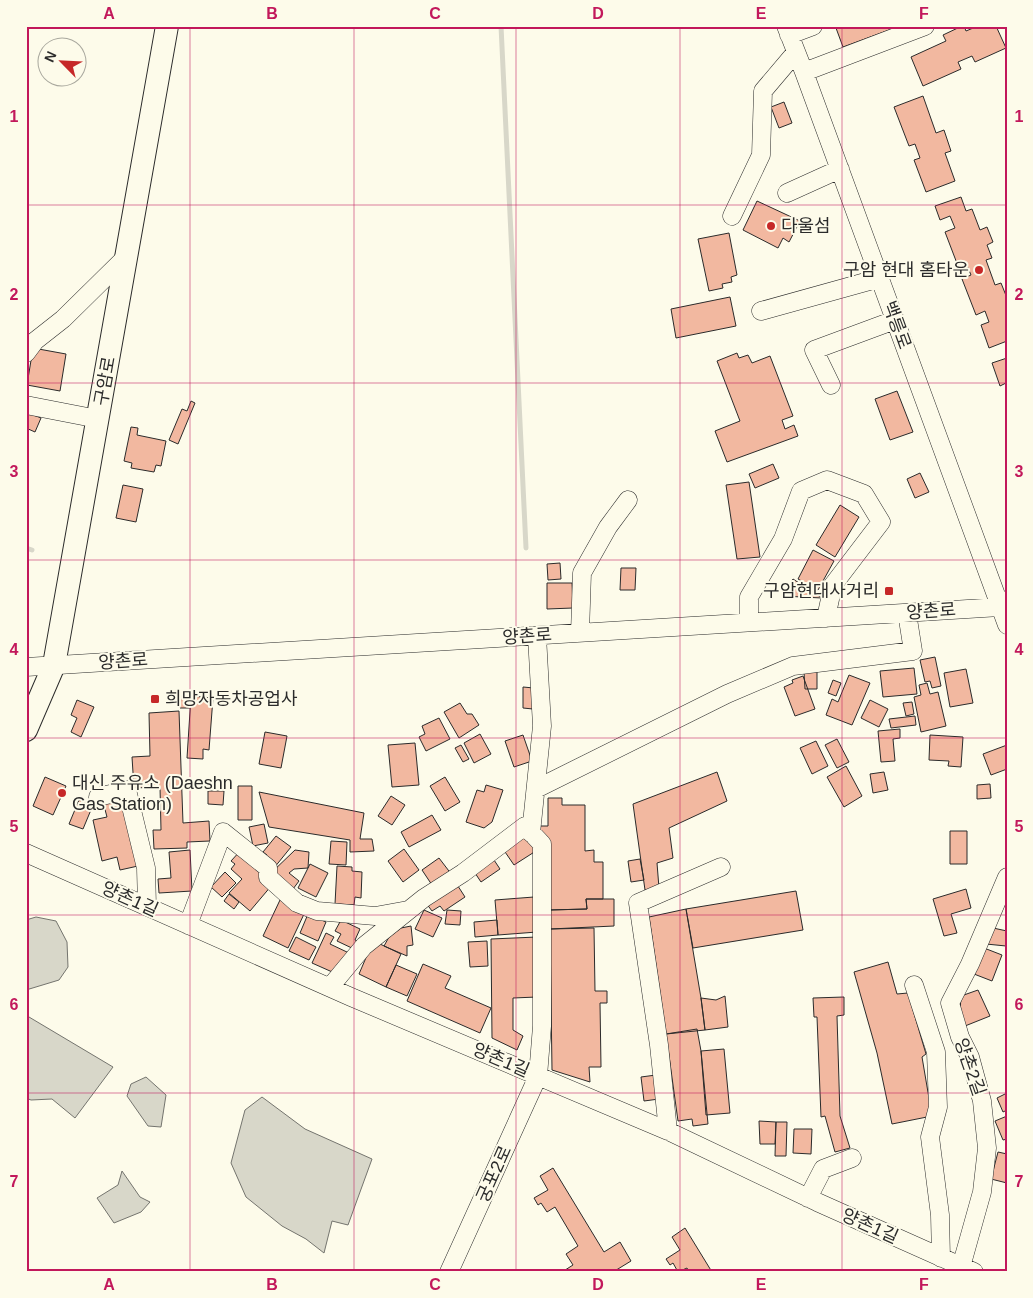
<svg xmlns="http://www.w3.org/2000/svg" width="1033" height="1298" font-family="Helvetica,'Noto Sans KR',sans-serif">
<rect width="100%" height="100%" fill="#fdfbea"/>
<!-- water -->
<path fill="#d8d7c9" stroke="#74746e" d="M36 917 56 921 67 942 68 967 59 980 26 990V920Z
M29 1017 113 1067 75 1118 52 1099 31 1100 26 1098V1019Z
M146 1077 166 1095 161 1127 148 1126 127 1096 131 1084Z
M262 1097 305 1129 372 1159 348 1225 332 1221 324 1253 306 1239 282 1226 246 1197 231 1163 245 1110Z
M122 1171 140 1197 150 1202 141 1212 114 1223 97 1198 118 1185Z"/>
<g fill="none" stroke-linecap="round" stroke-linejoin="round">
<!-- stream -->
<path stroke="#d8d7c9" stroke-width="5" d="M501 26 526 548
M26 548 32 550"/>
</g>
<!-- building -->
<path fill="#f2b8a0" stroke="#2b2b2b" d="M840 26H891L892 29 843 47 836 28Z
M962 26H964L966 31 978 26H996L1006 48 975 62 972 56 958 62 961 69 923 86 911 57 946 41 943 35Z
M923 96 936 133 944 130 951 151 945 153 955 181 926 192 914 160 920 158 915 144 909 146 894 107Z
M784 102 792 123 779 128 771 107Z
M961 197 966 211 972 209 980 230 987 227 993 242 987 245 992 258 986 260 995 285 1001 283 1007 298V341L989 348 981 325 989 322 985 311 976 315 962 279 971 275 966 263 958 266 945 232 955 228 950 216 940 220 935 206Z
M757 201 800 221 789 242 783 238 778 248 743 230Z
M729 233 737 275 731 277 732 282 722 284 723 288 709 291 698 239Z
M730 297 736 326 676 338 671 309Z
M33 348 66 354 60 391 27 385Z
M737 353 739 358 748 355 752 363 770 356 793 416 782 420 785 429 794 425 798 436 727 462 715 431 740 421 717 361Z
M1007 358V385L1006 383 1000 386 992 363Z
M897 391 913 432 890 440 875 399Z
M191 401 195 403 178 444 169 440 182 409 187 411Z
M26 412 41 418 35 432 26 428Z
M131 427 138 428 137 435 166 441 161 466 156 465 154 472 131 468 132 463 124 461Z
M773 464 779 478 755 488 749 474Z
M920 473 929 492 915 498 907 479Z
M749 482 760 557 737 559 726 485Z
M123 485 143 489 136 522 116 518Z
M840 505 859 517 835 557 816 545Z
M813 550 834 561 818 590 798 579Z
M560 563 561 579 548 580 547 564Z
M621 568H636L635 590H620Z
M793 579 822 598 782 596Z
M547 583H572L573 608 547 609Z
M935 657 941 686 932 688 930 681 925 682 920 660Z
M914 668 917 694 883 697 880 671Z
M966 669 973 703 950 707 944 673Z
M804 672H817V689H805Z
M849 675 870 683 852 725 826 715 832 699 838 702Z
M803 676 815 709 795 716 784 687 793 683 792 680Z
M833 680 841 683 836 696 828 693Z
M927 683 930 694 938 692 946 726 921 732 914 697 921 695 919 685Z
M523 687 534 688 533 709 523 708Z
M181 696H191L190 708H180Z
M191 696 213 698 209 750 203 749V759L187 758Z
M77 700 94 707 81 737 71 732 77 718 71 715Z
M870 700 888 709 879 727 861 718Z
M912 702 914 714 906 716 903 703Z
M460 703 467 714H472L479 725 459 738 444 712Z
M179 711 183 823 209 821 210 841 187 842V848L154 849 153 830H161L160 787 134 788 132 757 150 756 149 713Z
M915 716 916 725 891 728 889 719Z
M439 718 450 739 426 751 419 737 425 734 422 726Z
M900 729V738L893 739 895 761 881 762 878 731Z
M265 732 287 736 281 768 259 764Z
M480 734 491 754 474 763 464 743Z
M523 735 532 761 514 767 505 741Z
M930 735 963 737 961 767 948 766 949 761 929 760Z
M837 739 849 762 837 768 825 745Z
M816 741 828 766 812 774 800 748Z
M415 743 419 785 392 787 388 745Z
M461 745 469 759 463 762 455 748Z
M1007 745V769L991 775 983 754Z
M846 766 862 796 844 807 827 777Z
M717 772 727 801 669 828 673 858 657 863 659 888 645 890 633 804Z
M884 772 888 790 873 793 870 774Z
M45 777 66 786 53 815 33 806Z
M445 777 460 802 445 811 430 786Z
M990 784 991 798 977 799V785Z
M486 785 503 790 492 822 484 828 466 822 477 790 484 792Z
M238 786H252V820H238Z
M208 791H224L223 805 208 804Z
M259 792 364 813 360 839H372L374 851 350 852V840L269 827Z
M391 796 405 805 392 825 378 816Z
M123 797 138 866 120 870 117 857 102 861 93 820 107 817 103 802Z
M548 798H562V805H585V851L594 850V862H603V899H586L587 909 549 910 547 836H538V826H548Z
M79 800 93 805 83 829 69 824Z
M432 815 441 830 409 847 401 832Z
M264 824 268 843 253 846 249 827Z
M950 831H967V864H950Z
M528 832 539 849 514 865 503 849Z
M276 836 291 847 274 868 263 860 267 855 263 852Z
M331 841 347 842 346 865 329 864Z
M404 849 419 870 403 882 388 861Z
M190 850 192 891 159 893 158 879 171 878 169 852Z
M241 850 267 873 272 885 250 911 229 893 242 879 231 869 235 864 231 861Z
M295 850 309 852 308 868 294 869 289 873 299 881 290 893 270 874Z
M492 857 500 869 481 882 473 870Z
M439 858 452 875 434 888 422 870Z
M640 859 644 880 631 882 628 861Z
M310 864 328 873 316 897 298 888Z
M337 866 352 867V871L362 872 361 898 355 897 354 905 335 904Z
M225 872 236 883 222 897 211 887Z
M456 883 465 897 444 911 440 906 432 911 426 903Z
M966 889 971 908 951 914 957 933 944 936 933 899Z
M796 891 803 930 693 948 686 909Z
M229 894 239 902 234 909 224 901Z
M534 897 537 932 498 935 495 900Z
M586 899H614V926L550 929 549 910 587 909Z
M280 900 305 912 288 948 263 936Z
M686 909 701 998 705 1030 666 1034 649 917Z
M424 910 442 918 433 937 415 929Z
M447 910 461 911 460 925 445 924Z
M308 914 326 922 318 941 300 933Z
M341 920 360 929 355 940 360 942 356 950 337 941 341 934 335 931Z
M497 920 498 935 475 937 474 922Z
M411 926 413 945 407 946V956L384 946 389 937 401 928Z
M594 928 595 991H607V1003H600L601 1067H589L590 1082 552 1070 550 929Z
M993 928 1007 931 1006 946 986 944Z
M326 933 334 937 330 944 349 953 339 975 312 963Z
M296 937 316 947 309 960 289 951Z
M537 937V997L513 998V1030L523 1036 517 1050 492 1038 491 939Z
M487 941 488 966 470 967 468 942Z
M380 944 401 954 386 987 359 974 368 953Z
M984 948 1002 955 992 981 974 974Z
M888 962 897 994 908 993 926 1054 922 1057 932 1116 892 1124 877 1053 854 972Z
M423 964 451 976 445 988 491 1008 480 1033 407 1001Z
M396 965 417 974 407 996 386 987Z
M978 990 990 1016 965 1026 960 1012 961 996Z
M725 996 728 1027 705 1030 701 998 716 1000Z
M844 997V1015L837 1016 840 1116 850 1148 835 1152 825 1116 821 1117 817 1017H814L813 998Z
M697 1029 701 1051 708 1124 693 1126 692 1119 678 1121 666 1034Z
M724 1049 730 1113 706 1115 701 1051Z
M656 1075 659 1099 644 1101 641 1077Z
M1007 1093V1110L1003 1112 997 1098Z
M1007 1116V1139L1003 1140 995 1121Z
M759 1121 776 1122 775 1144H760Z
M776 1122H787L786 1156H775Z
M794 1129H812L811 1154 793 1153Z
M998 1152 1007 1154V1183L991 1179Z
M553 1168 604 1252 620 1242 631 1261 613 1272H562L573 1265 566 1254 578 1246 555 1207 547 1212 541 1203 538 1205 534 1198 548 1190 540 1176Z
M685 1228 712 1272H689L687 1268 678 1272 673 1263 670 1265 666 1259 680 1250 672 1237Z"/>
<g fill="none" stroke-linecap="round" stroke-linejoin="round">
<!-- minor casing -->
<g stroke="#2b2b2b" stroke-width="19">
<path id="minor" d="M786 26 804 72 1007 625
M789 35 813 26
M804 72 925 26
M787 193 840 169
M732 216 761 155 763 91 796 52
M761 311 880 278
M26 353 35 341 63 319 127 256
M831 385 814 350 895 320
M26 405 98 419
M749 622V597L783 539 801 491 827 480 864 494 881 522 833 585 826 618
M580 633 582 573 608 527 628 500
M26 667 1000 607 1007 600
M536 789 727 694 793 666 913 651 907 613
M98 797 127 790 146 868 147 906
M531 833 542 726 537 636
M26 853 351 997 668 1131 817 1202 974 1272
M188 925 223 832 268 868V877L297 903 317 911 375 916 408 910
M914 985 936 1052 938 1107 930 1137 940 1215 941 1258
M330 987 364 946 424 898 463 873 525 826 542 844V1026L538 1076 449 1272
M668 1131 659 1045 638 903 721 867
M808 1198 823 1169 852 1158
M962 1272 961 1267 982 1192 987 1148 982 1101 970 1057 960 1037 950 1003 970 964 1007 877"/>
</g>
<!-- major casing -->
<g stroke="#2b2b2b" stroke-width="24">
<path id="major" d="M26 730 54 665 167 26"/>
</g>
<!-- minor -->
<use href="#minor" stroke="#fdfbea" stroke-width="18"/>
<!-- major -->
<use href="#major" stroke="#fdfbea" stroke-width="22"/>
</g>
<!-- grid -->
<path fill="none" stroke="#c2185b" stroke-width="1" stroke-opacity="0.55" d="M190 26V1272M354 26V1272M516 26V1272M680 26V1272M842 26V1272M26 205H1007M26 383H1007M26 560H1007M26 738H1007M26 915H1007M26 1093H1007"/>
<!-- markers -->
<g fill="#c62828" stroke="#fdfbea" stroke-width="2">
<circle cx="771" cy="226" r="5"/>
<circle cx="979" cy="270" r="5"/>
<rect x="884" y="586" width="10" height="10" rx="2.5"/>
<rect x="150" y="694" width="10" height="10" rx="2.5"/>
<circle cx="62" cy="793" r="5"/>
</g>
<g text-anchor="middle" dominant-baseline="central" stroke-width="4" stroke-linejoin="round" paint-order="stroke">
<!-- poi labels -->
<g font-size="18" fill="#2b2b2b" stroke="#fdfbea" text-anchor="start">
<text x="781" y="226">다울섬</text>
<text x="969" y="270" text-anchor="end">구암 현대 홈타운</text>
<text x="879" y="591" text-anchor="end">구암현대사거리</text>
<text x="165" y="699">희망자동차공업사</text>
<text x="72" y="783">대신 주유소 (Daeshn<tspan x="72" dy="21">Gas Station)</tspan></text>
</g>
<!-- street labels -->
<g font-size="18" fill="#2b2b2b" stroke="#fdfbea">
<text transform="translate(897 325) rotate(70)">백릉로</text>
<text transform="translate(105 381) rotate(-80)">구암로</text>
<text transform="translate(931 611) rotate(-4)">양촌로</text>
<text transform="translate(527 636) rotate(-4)">양촌로</text>
<text transform="translate(123 661) rotate(-4)">양촌로</text>
<text transform="translate(130 899) rotate(24)">양촌1길</text>
<text transform="translate(501 1060) rotate(23)">양촌1길</text>
<text transform="translate(970 1067) rotate(71)">양촌2길</text>
<text transform="translate(494 1174) rotate(-66)">궁포2로</text>
<text transform="translate(870 1226) rotate(24)">양촌1길</text>
</g>
</g>
<!-- border -->
<rect width="1033" height="1298" fill="none" stroke="#fdfbea" stroke-width="55"/>
<!-- north arrow -->
<g transform="translate(62 62) rotate(294)"><circle r="24" fill="#fdfbea" stroke="#a9a89e"/>
<path d="M0-4L9 19L0 12L-9 19Z" fill="#c62828"/>
<text y="-8" font-size="14" font-weight="bold" text-anchor="middle" fill="#2b2b2b">N</text>
</g>
<rect x="28" y="28" width="978" height="1242" fill="none" stroke="#c2185b" stroke-width="2"/>
<g font-size="16" text-anchor="middle" font-weight="bold" fill="#c2185b">
<text x="109" y="19">A</text>
<text x="272" y="19">B</text>
<text x="435" y="19">C</text>
<text x="598" y="19">D</text>
<text x="761" y="19">E</text>
<text x="924" y="19">F</text>
<text x="14" y="122">1</text>
<text x="1019" y="122">1</text>
<text x="14" y="300">2</text>
<text x="1019" y="300">2</text>
<text x="14" y="477">3</text>
<text x="1019" y="477">3</text>
<text x="14" y="655">4</text>
<text x="1019" y="655">4</text>
<text x="14" y="832">5</text>
<text x="1019" y="832">5</text>
<text x="14" y="1010">6</text>
<text x="1019" y="1010">6</text>
<text x="14" y="1187">7</text>
<text x="1019" y="1187">7</text>
<text x="109" y="1290">A</text>
<text x="272" y="1290">B</text>
<text x="435" y="1290">C</text>
<text x="598" y="1290">D</text>
<text x="761" y="1290">E</text>
<text x="924" y="1290">F</text>
</g>
</svg>
